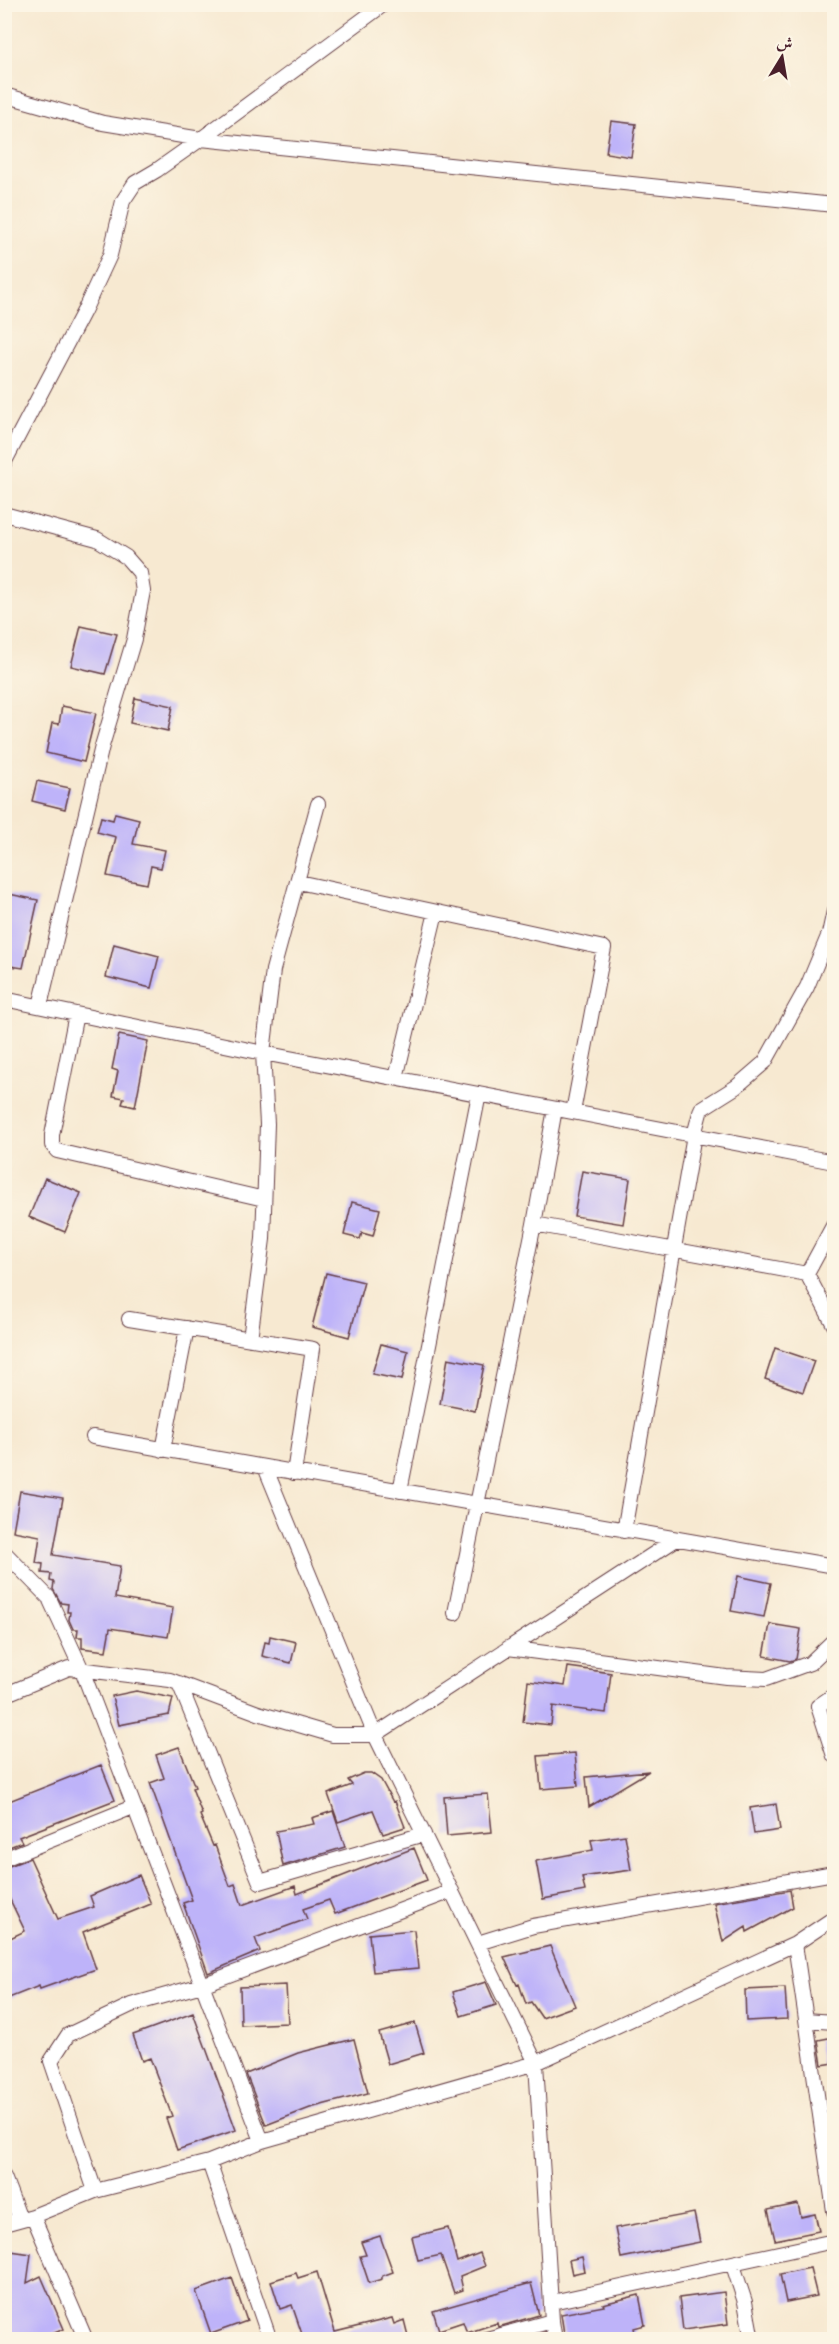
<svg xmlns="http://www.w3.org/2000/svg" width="839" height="2344" font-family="'Libre Caslon Text',Amiri,serif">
<rect width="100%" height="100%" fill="#fcf5e5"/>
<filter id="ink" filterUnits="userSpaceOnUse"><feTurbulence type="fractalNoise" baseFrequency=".0167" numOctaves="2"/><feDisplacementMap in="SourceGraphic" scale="12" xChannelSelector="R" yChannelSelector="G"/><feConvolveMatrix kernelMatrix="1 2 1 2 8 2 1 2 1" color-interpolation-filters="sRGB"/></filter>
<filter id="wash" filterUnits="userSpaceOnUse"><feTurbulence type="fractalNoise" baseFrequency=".008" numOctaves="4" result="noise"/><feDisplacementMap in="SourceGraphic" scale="24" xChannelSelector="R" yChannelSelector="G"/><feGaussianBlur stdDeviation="1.35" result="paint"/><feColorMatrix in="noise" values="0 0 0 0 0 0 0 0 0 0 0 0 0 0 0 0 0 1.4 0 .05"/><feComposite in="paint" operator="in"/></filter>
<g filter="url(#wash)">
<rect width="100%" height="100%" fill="#f7e9d1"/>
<g id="blocks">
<!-- building -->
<path fill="#beb3f9" d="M611 121 636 124 631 157 606 153Z
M81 626 117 634 105 674 71 666Z
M135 698 173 706 168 731 130 723Z
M62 706 96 713 84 762 46 753 52 723 59 724Z
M37 781 70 788 65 809 32 801Z
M115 813 139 819 133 844 165 850 161 868 151 866 147 884 107 876 116 837 97 832 101 817 113 820Z
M9 894 38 900 23 968 4 965V915Z
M114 944 159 956 151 988 106 977Z
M119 1035 148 1041 135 1107 122 1104 124 1098 113 1096 118 1071 112 1069Z
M582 1171 630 1179 623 1224 574 1216Z
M45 1178 81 1193 65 1232 29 1217Z
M352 1202 380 1209 373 1236 362 1233 360 1239 344 1235Z
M326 1273 364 1282 349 1337 312 1327Z
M381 1344 408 1351 402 1380 372 1374Z
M775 1348 814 1361 803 1392 765 1379Z
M448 1358 484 1365 475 1411 440 1404Z
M20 1491 63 1498 53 1555 120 1566 115 1598 173 1608 168 1637 110 1628 106 1651 82 1648V1637H77L78 1629H73L69 1620 70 1612H67L68 1604 61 1603 53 1589 54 1582 50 1581 51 1574 42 1573 43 1564 36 1563 40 1536 13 1531Z
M738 1576 771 1583 764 1617 731 1611Z
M770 1624 801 1629 796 1659 790 1661 764 1656Z
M270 1636 296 1642 291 1663 262 1656 265 1642 269 1643Z
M568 1667 611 1673 606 1713 553 1706 551 1725 523 1722 528 1681 565 1686Z
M136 1691 173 1698 169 1715 119 1725 112 1696Z
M179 1747 195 1787 192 1788 202 1814 200 1815 213 1846 215 1845 230 1886 235 1884 242 1905 295 1886 297 1894 414 1848 427 1880 335 1914 329 1900 303 1909 307 1919 255 1938 260 1951 208 1973 183 1903 192 1900 150 1783 164 1778 156 1755Z
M575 1753 578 1786 541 1789 538 1756Z
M101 1765 115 1800 19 1837 22 1842 4 1849V1803Z
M649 1771 589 1807 586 1777Z
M364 1773H371L381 1780 393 1802 395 1801 405 1827 383 1834 373 1810 338 1822 328 1794 352 1785 348 1780Z
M488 1794 492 1832 447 1836 444 1797Z
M776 1804 780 1830 754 1834 750 1808Z
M333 1811 345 1847 283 1866 276 1831 314 1824 312 1818Z
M625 1835 631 1870 582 1877 585 1891 543 1899 536 1861 593 1850 591 1840Z
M30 1858 58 1919 94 1907 90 1896 139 1875 151 1904 83 1932 96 1969 40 1989 39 1986 4 2000V1941L25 1931 4 1887V1868Z
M790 1890 793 1907 747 1932 746 1927 723 1942 714 1903Z
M414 1930 418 1968 373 1972 369 1934Z
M550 1946 575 2006 542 2018 531 2002 526 2004 519 1984 517 1985 504 1957Z
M486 1982 496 2005 461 2016 453 1992Z
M286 1985 288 2023 241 2025 240 1987Z
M785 1988 787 2019 746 2021 745 1990Z
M193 2013 236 2130 177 2150 166 2118 172 2116 150 2058 142 2061 133 2035Z
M415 2023 424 2053 388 2064 379 2033Z
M834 2037V2063L822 2065 818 2040Z
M354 2039 368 2093 310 2108 266 2125 246 2074 298 2053Z
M798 2204 801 2217 815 2214 819 2231 775 2240 768 2210Z
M694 2213 700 2242 621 2258 615 2228Z
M448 2228 457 2262 480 2253 485 2266 460 2276 463 2290 454 2293 441 2255 418 2260 412 2237Z
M380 2236 393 2272 382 2276V2279L369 2283 360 2256 366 2255 361 2242Z
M4 2250 31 2254 27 2283 41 2276 64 2329 38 2340H4Z
M582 2257 585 2271 572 2274 569 2260Z
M810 2268 817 2296 786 2302 780 2274Z
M317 2272 335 2332 392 2318 394 2324 404 2320 409 2340H304L292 2305 280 2309 271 2281 296 2273 298 2278Z
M232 2278 247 2321 211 2334 196 2291Z
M531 2283 539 2315 498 2327 497 2323 467 2333 463 2322 439 2330 433 2311Z
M724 2292 728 2324 683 2330 679 2298Z
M639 2295 645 2325 634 2328 636 2340H565L561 2314 604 2306 603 2304Z"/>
</g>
</g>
<g filter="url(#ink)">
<use href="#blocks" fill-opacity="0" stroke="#643d44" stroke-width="1.5"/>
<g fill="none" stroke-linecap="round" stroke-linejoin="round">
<!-- street casing -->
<g stroke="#643d44" stroke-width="16">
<path id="street" d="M4 95 103 123 201 139 834 205
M4 463 84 311 110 255 123 201 135 183 157 170 201 139 384 4
M4 514 97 539 126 557 140 573 143 591 134 639 102 746 40 1006
M298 882 604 948 573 1112
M4 999 263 1053 834 1162
M76 1014 52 1135V1145L57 1151 264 1199
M396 1078 436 912
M534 1224 807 1274 834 1224
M807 1274 834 1325
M129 1319 313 1349 294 1473
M250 1339 263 1239 267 1124 263 1053 273 970 318 804
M93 1437 834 1566
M163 1450 187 1328
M265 1467 375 1735 536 2063 552 2321 555 2340
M400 1491 479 1094
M624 1531 694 1135 701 1109 736 1087 765 1062 807 987 829 934 834 911
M4 1552 49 1598 82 1670 262 2141
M455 1613 534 1224 555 1109
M508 1648 726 1677 766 1679 810 1663 834 1640
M179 1683 260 1882 424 1834
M4 1695 69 1668 170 1680 258 1713 333 1735H375L675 1540
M834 1695 818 1706 834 1756
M4 1859 133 1807
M478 1943 533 1926 834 1873
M795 1944 834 2211
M806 2020 834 2022
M209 2162 270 2340
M4 2177 20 2219
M95 2191 51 2061 68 2035 131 2005 202 1985 452 1891
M33 2216 86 2340
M4 2224 33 2216 95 2191 209 2162 262 2141 536 2063 795 1944 834 1918
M733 2265 745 2302 752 2340
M552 2302 834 2241
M483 2340 552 2321"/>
</g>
<!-- street -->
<use href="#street" stroke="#fff" stroke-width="14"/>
</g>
</g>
<!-- margin -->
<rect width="839" height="2344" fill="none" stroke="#fcf5e5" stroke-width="24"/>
<!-- north arrow -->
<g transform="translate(782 57) rotate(11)" stroke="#fcf5e5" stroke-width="4.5" paint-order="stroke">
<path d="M0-4.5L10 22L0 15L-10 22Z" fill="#4a1f2b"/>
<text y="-9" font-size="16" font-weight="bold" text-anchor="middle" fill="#4a1f2b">ش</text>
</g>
</svg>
